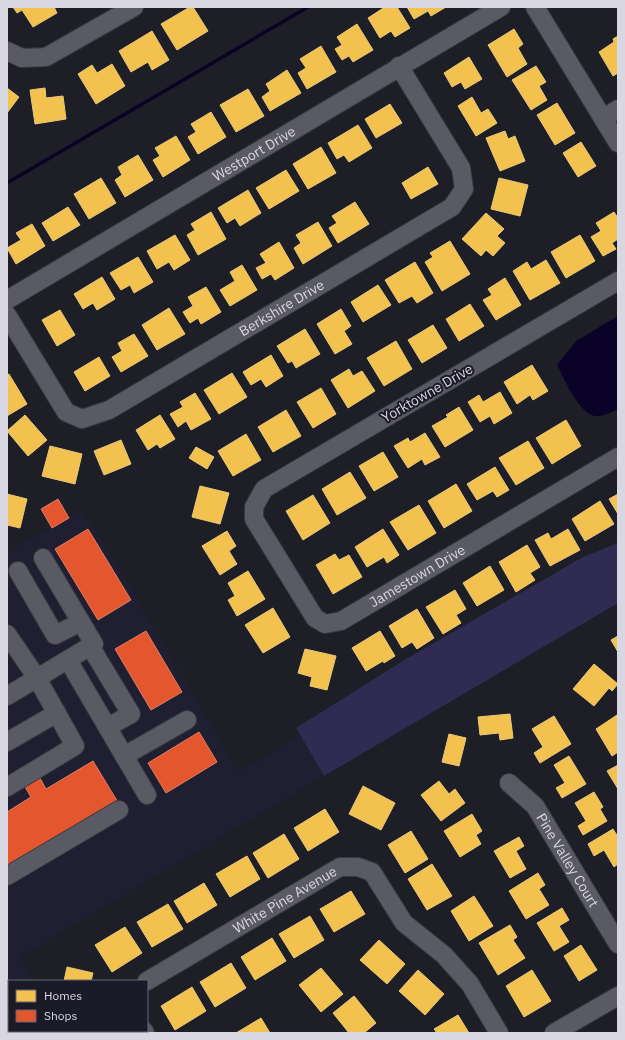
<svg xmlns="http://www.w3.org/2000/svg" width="625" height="1040" font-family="'IBM Plex Sans',sans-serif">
<rect width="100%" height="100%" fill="#1e1e26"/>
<!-- built -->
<path fill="#201e31" d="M82 509 128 583 239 772 300 736 324 776 20 957 34 981H9V989L7 986V553Z"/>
<!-- green -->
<path fill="#2f2b52" d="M618 543V603L324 776 296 728 406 659 583 557Z"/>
<!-- water -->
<path fill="#0b0327" d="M618 316V409C611 412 603 417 595 416 578 413 564 378 557 365L576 341Z"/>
<!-- homes -->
<path fill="#f2c14e" stroke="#eac87a" d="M13 7H54L57 13 33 27 22 10 17 13Z
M190 7H193L208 31 177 50 161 24Z
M385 7H397L410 28 395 37 391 31 380 38 368 18Z
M407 7H446L431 16 428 11 414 19Z
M357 24 373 50 353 62 349 56 342 60 335 49 342 45 337 37Z
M514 29 523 44 518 48 527 64 507 77 488 45Z
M152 31 169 60 152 70 148 62 131 72 119 51Z
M618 36V73L613 76 599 52 614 42 613 39Z
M321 46 336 72 307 89 298 73 306 68 300 59Z
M469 57 482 79 465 89 461 82 452 87 444 73Z
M112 64 125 86 96 104 78 74 92 65 97 73Z
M536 66 546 82 539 86 547 100 531 110 512 80Z
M287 70 301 93 270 111 262 97 270 91 266 84Z
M7 88 19 97 7 113Z
M45 88 46 98 63 96 66 119 35 124 30 90Z
M248 89 264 116 236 132 220 105Z
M472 97 481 113 488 109 497 123 476 136 458 106Z
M557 103 575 133 555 145 537 115Z
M390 104 402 123 376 138 365 119Z
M211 112 226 137 198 154 188 137 196 132 191 124Z
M358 125 372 148 349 162 344 155 337 159 328 143Z
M505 131 508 139 515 136 525 161 500 171 486 138Z
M176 136 190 160 163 177 153 160 160 156 155 148Z
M581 142 596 166 578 177 563 153Z
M321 147 336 173 308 189 293 164Z
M138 155 153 180 125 197 115 180 122 175 118 167Z
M428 167 438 184 411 199 402 183Z
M286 170 299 191 269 209 256 188Z
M101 178 116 203 89 219 74 194Z
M499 178 528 185 520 216 491 209Z
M248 190 261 213 240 226 235 218 227 223 218 208Z
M355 202 369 224 338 243 329 228 337 223 332 216Z
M68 207 80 225 53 241 42 223Z
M211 212 226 239 198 255 187 235 195 230 191 224Z
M614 212 618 218V239L612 243 616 249 603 256 591 237 601 231 596 223Z
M486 213 504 229 497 236 505 243 493 256 486 250 481 256 462 239Z
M318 222 332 246 303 264 294 248 301 243 296 235Z
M32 224 45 246 16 264 7 248 21 240 16 233Z
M175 235 190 260 174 270 169 262 157 269 147 251Z
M580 235 595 261 566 278 551 252Z
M450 241 470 274 442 291 425 262 433 257 430 253Z
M279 242 294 268 275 280 271 274 262 279 256 268 266 263 260 254Z
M138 257 153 282 134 293 130 285 121 290 110 273Z
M546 260 560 283 530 300 513 271 527 262 531 269Z
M415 262 433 293 417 303 412 296 399 303 385 280Z
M242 265 257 290 230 306 220 290 235 281 230 272Z
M102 277 115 299 97 310 93 303 83 309 74 294Z
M505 278 521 305 496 320 483 300 492 295 488 289Z
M378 285 391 305 363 322 351 302Z
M206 287 221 312 201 324 198 318 190 323 183 312 193 306 188 297Z
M470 304 484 326 459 341 446 319Z
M169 308 185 334 157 350 142 325Z
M341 309 351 326 344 331 352 344 335 354 317 324Z
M60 310 75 335 57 346 42 320Z
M433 325 447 348 422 363 408 340Z
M305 329 320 354 296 368 292 361 288 363 277 346Z
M134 334 148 356 121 372 112 357 122 351 118 343Z
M396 341 412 369 384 386 367 358Z
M271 355 283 376 266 387 261 379 251 385 243 372Z
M99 357 110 376 85 391 74 372Z
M532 365 548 391 533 400 530 395 517 404 504 382Z
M349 369 353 376 362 371 375 391 348 408 331 380Z
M232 373 247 397 219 414 204 390Z
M9 374 27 404 7 416V375Z
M321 388 336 414 313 428 297 402Z
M500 392 512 413 494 424 490 416 480 422 468 402 479 395 483 402Z
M195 393 211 419 191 430 186 421 178 427 170 414 183 407 180 402Z
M459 407 473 430 445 447 432 426 448 417 446 415Z
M286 410 301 436 273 452 258 427Z
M25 415 47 440 28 456 7 431Z
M160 415 175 439 160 448 157 444 148 450 136 430Z
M566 420 581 446 552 464 536 438Z
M425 433 440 457 425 465 422 459 408 468 394 446 408 438 410 442Z
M246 434 261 460 233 476 218 451Z
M121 440 131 464 104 475 94 451Z
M528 441 544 468 516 485 499 458Z
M50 446 82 454 75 484 42 476Z
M196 447 214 457 207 469 189 458Z
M383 452 398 477 374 491 359 466Z
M495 467 509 490 497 497 493 491 477 500 467 484Z
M350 472 366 498 337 515 322 489Z
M456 484 472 511 444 528 428 501Z
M200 486 229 493 220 524 192 517Z
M7 494 27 499 20 528 7 525Z
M618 494V514L609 499Z
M313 495 330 523 303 540 286 511Z
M600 501 614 524 585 541 572 519Z
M419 505 436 533 408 550 390 522Z
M383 529 399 555 387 563 384 557 367 567 355 547Z
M568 529 580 550 550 566 535 540 548 533 551 539Z
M227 531 236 546 229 551 237 564 220 575 202 546Z
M527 545 540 567 530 573 535 580 516 592 499 562Z
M335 554 339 560 349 555 362 577 333 594 316 565Z
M490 566 504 590 477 606 463 583Z
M248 571 265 599 237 616 228 600 235 596 228 583Z
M455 590 466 609 456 615 461 623 443 634 426 607Z
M273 608 290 637 263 653 245 625Z
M417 609 434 638 417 649 412 642 402 648 389 626Z
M380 631 395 656 384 663 383 661 366 671 352 648Z
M618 636V652L611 640Z
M305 649 336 656 327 690 310 686 312 677 298 673Z
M594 664 618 684 612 691 609 688 594 706 573 689Z
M510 714 513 738 500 740 499 733 480 735 478 717Z
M617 715 618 752 612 756 596 729Z
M554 716 571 744 540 763 534 753 543 747 532 729Z
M449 734 466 738 459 766 442 762Z
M569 756 586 784 562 798 556 788 565 783 554 765Z
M618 765V789L607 771Z
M439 781 449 794 455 789 465 803 441 821 421 795Z
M363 786 395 803 381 830 349 814Z
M594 792 603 807 600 809 607 821 583 835 578 826 586 821 575 803Z
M325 809 339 832 308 851 294 828Z
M472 814 482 831 476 835 481 844 460 857 444 831Z
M613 829 618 837V864L614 867 604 850 594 856 588 844Z
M411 831 428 859 405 873 388 845Z
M284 834 299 859 268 878 253 853Z
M519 837 524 846 516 851 526 869 510 878 494 851Z
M247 856 260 879 230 897 216 874Z
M432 864 452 896 427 910 408 879Z
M538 873 545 885 539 889 549 905 526 919 509 891Z
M204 883 217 905 187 923 174 901Z
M351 891 365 914 334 932 320 909Z
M474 896 493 926 469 941 451 911Z
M168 904 183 929 152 947 137 922Z
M562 908 569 920 559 926 569 942 554 951 537 923Z
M310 916 324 940 294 958 279 934Z
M510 925 517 937 513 940 525 958 498 975 479 943Z
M125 927 142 953 112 972 95 945Z
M272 938 286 961 255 980 241 957Z
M379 940 405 964 387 984 360 960Z
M581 945 597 970 579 981 564 956Z
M231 963 246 988 215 1007 200 982Z
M67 967 93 973 91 981H64Z
M321 968 343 994 321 1012 299 985Z
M418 970 444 994 425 1015 399 991Z
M532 970 551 1001 524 1017 506 986Z
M192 987 206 1011 175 1030 161 1006Z
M354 996 376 1023 364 1033H349L333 1013Z
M458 1015 469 1033H437L434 1029Z
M261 1018 270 1033H236Z
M83 1031H113L114 1033H84Z"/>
<!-- shops -->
<path fill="#e4572e" stroke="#e07d64" d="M58 499 69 518 52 528 41 509Z
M88 529 131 600 98 620 55 549Z
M146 631 182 692 151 710 115 649Z
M199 732 217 762 166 793 148 763Z
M93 761 119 804 11 868 7 861V812L31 797 25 787 40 778 46 789Z"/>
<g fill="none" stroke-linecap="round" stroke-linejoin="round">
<!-- stream -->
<path stroke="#0b0327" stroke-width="3.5" d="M7 183 308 7"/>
<!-- minor casing -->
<g stroke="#39393f" stroke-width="20">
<g id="minor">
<path d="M535 7 618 143"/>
<path d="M7 51 22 58 46 57 134 7"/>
<path d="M604 118 618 109"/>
<path id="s1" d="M618 281 264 489 254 507V519L315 618 325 624 341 621 618 457"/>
<path id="s2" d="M7 300 501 7"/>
<path id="s3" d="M7 315 66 412 82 419 109 410 452 207 464 189 461 168 399 66"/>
<path d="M18 571 55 635 81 622"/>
<path d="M7 634 37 678 75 746 7 787"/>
<path d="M90 646 131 714 108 727"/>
<path d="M68 660 147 795"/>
<path d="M7 696 94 644 43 558"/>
<path d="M7 742 57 713"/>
<path d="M124 756 187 720"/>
<path id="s4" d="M509 783 535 806 618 944"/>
<path d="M7 876 119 810"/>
<path id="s5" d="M147 981 340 867H358L372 872 404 923 444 955 470 984 499 1033"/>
<path d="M7 998 9 1002"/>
<path d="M26 1031 27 1033"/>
<path d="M144 1031 145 1033"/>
<path d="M554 1033 618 996"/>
</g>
</g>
<!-- minor -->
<use href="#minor" stroke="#5a5a64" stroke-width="18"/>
</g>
<g text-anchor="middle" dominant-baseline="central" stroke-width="4" stroke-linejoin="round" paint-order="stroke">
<!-- street labels -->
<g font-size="14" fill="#d8d7e2" stroke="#1b1a29">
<text stroke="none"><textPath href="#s2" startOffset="287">Westport Drive</textPath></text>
<text stroke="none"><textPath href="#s3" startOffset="360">Berkshire Drive</textPath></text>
<text transform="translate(427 393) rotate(-30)">Yorktowne Drive</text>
<text stroke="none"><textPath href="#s1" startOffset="676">Jamestown Drive</textPath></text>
<text stroke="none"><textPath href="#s4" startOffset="98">Pine Valley Court</textPath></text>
<text stroke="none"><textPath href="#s5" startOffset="160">White Pine Avenue</textPath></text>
</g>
</g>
<!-- border -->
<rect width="625" height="1040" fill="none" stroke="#d8d7e2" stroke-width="16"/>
<!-- legend -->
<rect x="8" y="980" width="140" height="52" fill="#1b1a29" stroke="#676673"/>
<rect x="16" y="990" width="20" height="12" fill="#f2c14e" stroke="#676673"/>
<text x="44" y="1000" font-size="12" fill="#d8d7e2">Homes</text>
<rect x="16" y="1010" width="20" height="12" fill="#e4572e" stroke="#676673"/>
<text x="44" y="1020" font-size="12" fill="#d8d7e2">Shops</text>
</svg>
